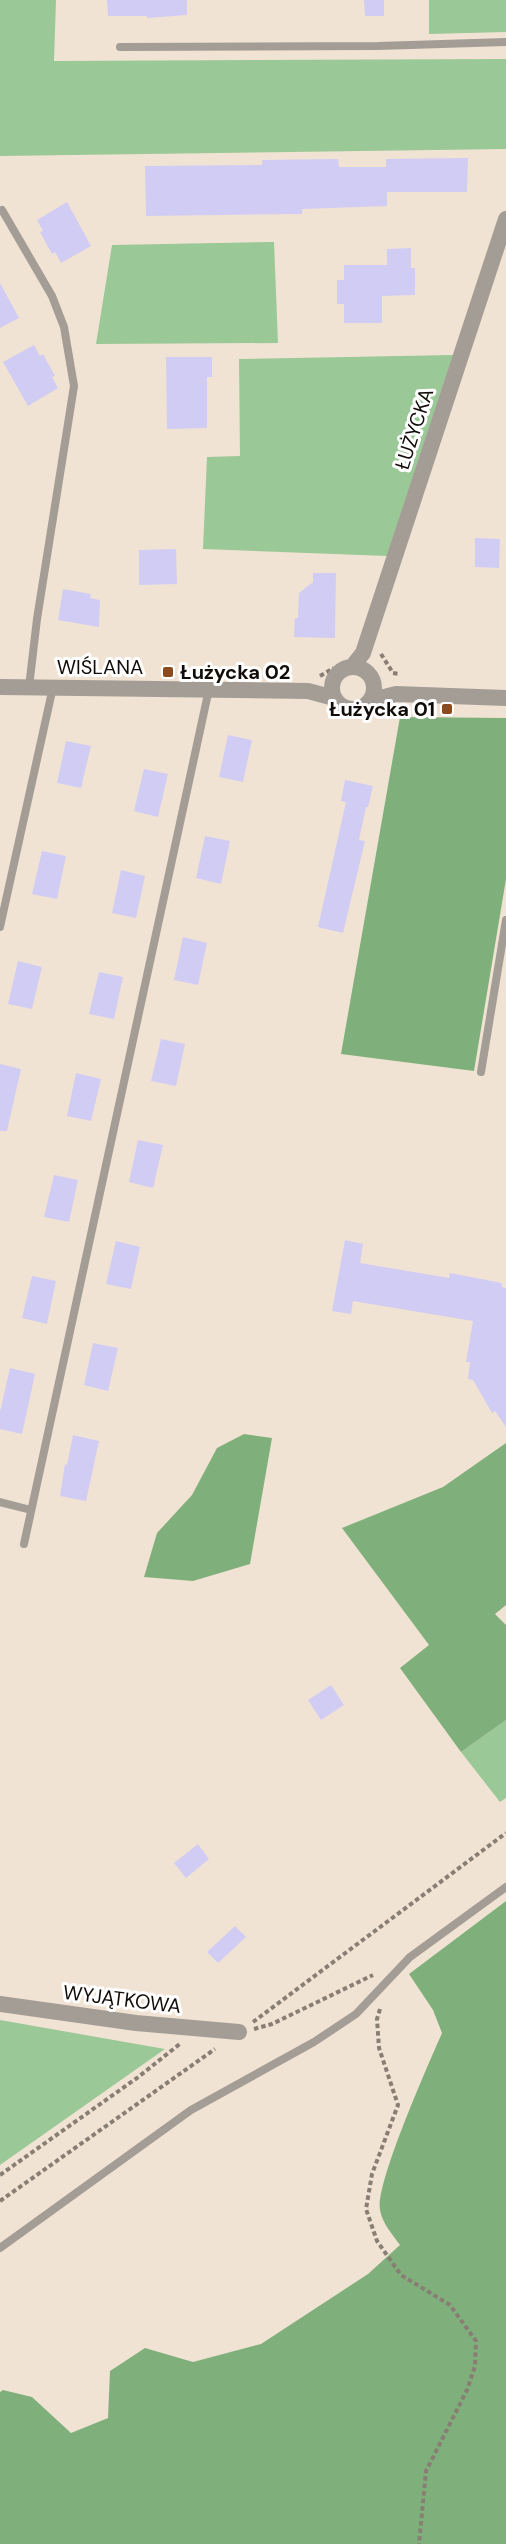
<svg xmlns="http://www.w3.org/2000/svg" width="506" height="2544" font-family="'DM Sans',sans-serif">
<rect width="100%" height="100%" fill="#f1e3d3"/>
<!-- green -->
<path fill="#9bc897" d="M0 0H56L54 61 506 59V149L0 156Z
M429 0H506V32L429 34Z
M274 242 278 343 96 344 112 245Z
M453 355 387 556 203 549 207 457 240 456 239 359Z
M506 1720V1798L500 1802 461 1752Z
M0 2020 165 2049 0 2165Z"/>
<!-- forest -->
<path fill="#7fb07b" d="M400 717 506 718V879L474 1071 341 1054Z
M244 1434 272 1438 250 1564 193 1581 144 1577 157 1533 192 1495 217 1448Z
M506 1443V1605L495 1614 506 1625V1720L461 1752 400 1668 429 1645 342 1528 443 1487Z
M506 1901V2544H0V2392L3 2390 32 2397 71 2433 108 2418 110 2371 145 2348 193 2362 261 2344 368 2274 400 2245C393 2235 382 2223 380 2210 375 2184 429 2063 442 2033L433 2010 409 1974Z"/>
<!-- building -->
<path fill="#d1ccf4" d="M107 0H187V15L147 18V16H108Z
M364 0H384V16H365Z
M468 158 467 192H387V206L302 209V214L146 216 145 166 262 165V160L338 159 339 167H386V159Z
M67 202 91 246 61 263 55 252 52 254 40 232 43 231 37 220Z
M411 248V268H415V295L382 296V323H344V304H337V280H344V265H387V249Z
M0 283 19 318 0 328Z
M34 345 40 356 43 354 55 376 52 377 58 388 28 406 3 362Z
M166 357H212V377H207V428L167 429Z
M475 538 500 539 499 568 475 567Z
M176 549 177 584 139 585V550Z
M313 573H336L335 638 294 637 295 618H298L299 593 313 582Z
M63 589 91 594 90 598 100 600 99 627 58 620Z
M228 735 252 740 243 782 219 777Z
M66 741 91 746 81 788 57 783Z
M144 769 168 774 158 817 134 811Z
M345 780 373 786 368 807H366L359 840 365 841 343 933 318 927 346 802 341 801Z
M205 836 230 841 221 884 196 878Z
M42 851 66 856 57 899 32 894Z
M121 870 145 876 136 918 112 913Z
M183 937 207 943 198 985 174 980Z
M18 961 42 967 32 1009 8 1004Z
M99 972 123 977 114 1019 89 1014Z
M161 1039 185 1044 176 1086 151 1081Z
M0 1064 21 1069 7 1131H0Z
M76 1073 101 1079 91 1121 67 1116Z
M138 1140 163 1145 153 1188 129 1182Z
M54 1175 78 1180 69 1222 44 1217Z
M345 1240 363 1244 360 1263 449 1278 450 1273 502 1283V1287L506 1288V1427L495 1411 492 1413 473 1380 468 1379 470 1362H466L473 1321 353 1301 351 1314 332 1311Z
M116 1241 140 1247 131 1289 106 1284Z
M32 1276 56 1281 47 1324 22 1318Z
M93 1343 118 1348 108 1391 84 1385Z
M10 1368 35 1374 22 1434 0 1429V1412Z
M73 1435 99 1441 86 1501 60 1496 65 1464 67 1465Z
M331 1685 344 1705 321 1720 308 1700Z
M198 1844 209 1859 186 1878 174 1863Z
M235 1926 246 1937 218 1963 207 1952Z"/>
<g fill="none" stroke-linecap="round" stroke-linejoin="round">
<!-- path -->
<path stroke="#887e74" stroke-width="4" stroke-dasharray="4.5 3" stroke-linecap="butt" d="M381 654 393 673 399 674
M320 676 334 668
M380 2009 377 2019 379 2048 398 2105 372 2174 366 2209 377 2241 401 2275 450 2305 476 2341 475 2366 467 2390 426 2471 419 2544
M253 2022 506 1833
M254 2029 272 2024 373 1975
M0 2175 137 2078 181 2043
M0 2201 215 2049"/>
<!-- lane -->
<path stroke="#a39d96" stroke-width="8" d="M120 47 378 46 506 42
M2 210 52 296 64 327 74 386 37 619 29 687
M0 927 53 687
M481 1072 506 920
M0 1502 31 1510
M24 1544 209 689
M0 2248 191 2110 314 2042 356 2014 410 1957 506 1887"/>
<!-- street -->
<path stroke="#a39d96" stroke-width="16" d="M332 688a21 21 0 1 1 42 0a21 21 0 1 1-42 0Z
M352 667 363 653 506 219
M0 687 308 691 334 698
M372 700 396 694 506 698
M0 2004 136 2023 239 2032"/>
</g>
<!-- markers -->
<g fill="#8d4a1c" stroke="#fff" stroke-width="2">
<rect x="162" y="666" width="12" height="12" rx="3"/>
<rect x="441" y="703" width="12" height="12" rx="3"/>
</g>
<g text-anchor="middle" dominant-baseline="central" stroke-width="6" stroke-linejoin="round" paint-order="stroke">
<!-- street labels -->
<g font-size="20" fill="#110c07" stroke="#fff">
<text transform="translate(414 429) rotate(-72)">ŁUŻYCKA</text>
<text x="100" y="667">WIŚLANA</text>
<text transform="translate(122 1999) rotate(7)">WYJĄTKOWA</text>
</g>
<!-- poi labels -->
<g font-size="20" font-weight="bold" fill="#110c07" stroke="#fff" text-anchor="start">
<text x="180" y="672">Łużycka 02</text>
<text x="435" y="709" text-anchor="end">Łużycka 01</text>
</g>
</g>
</svg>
